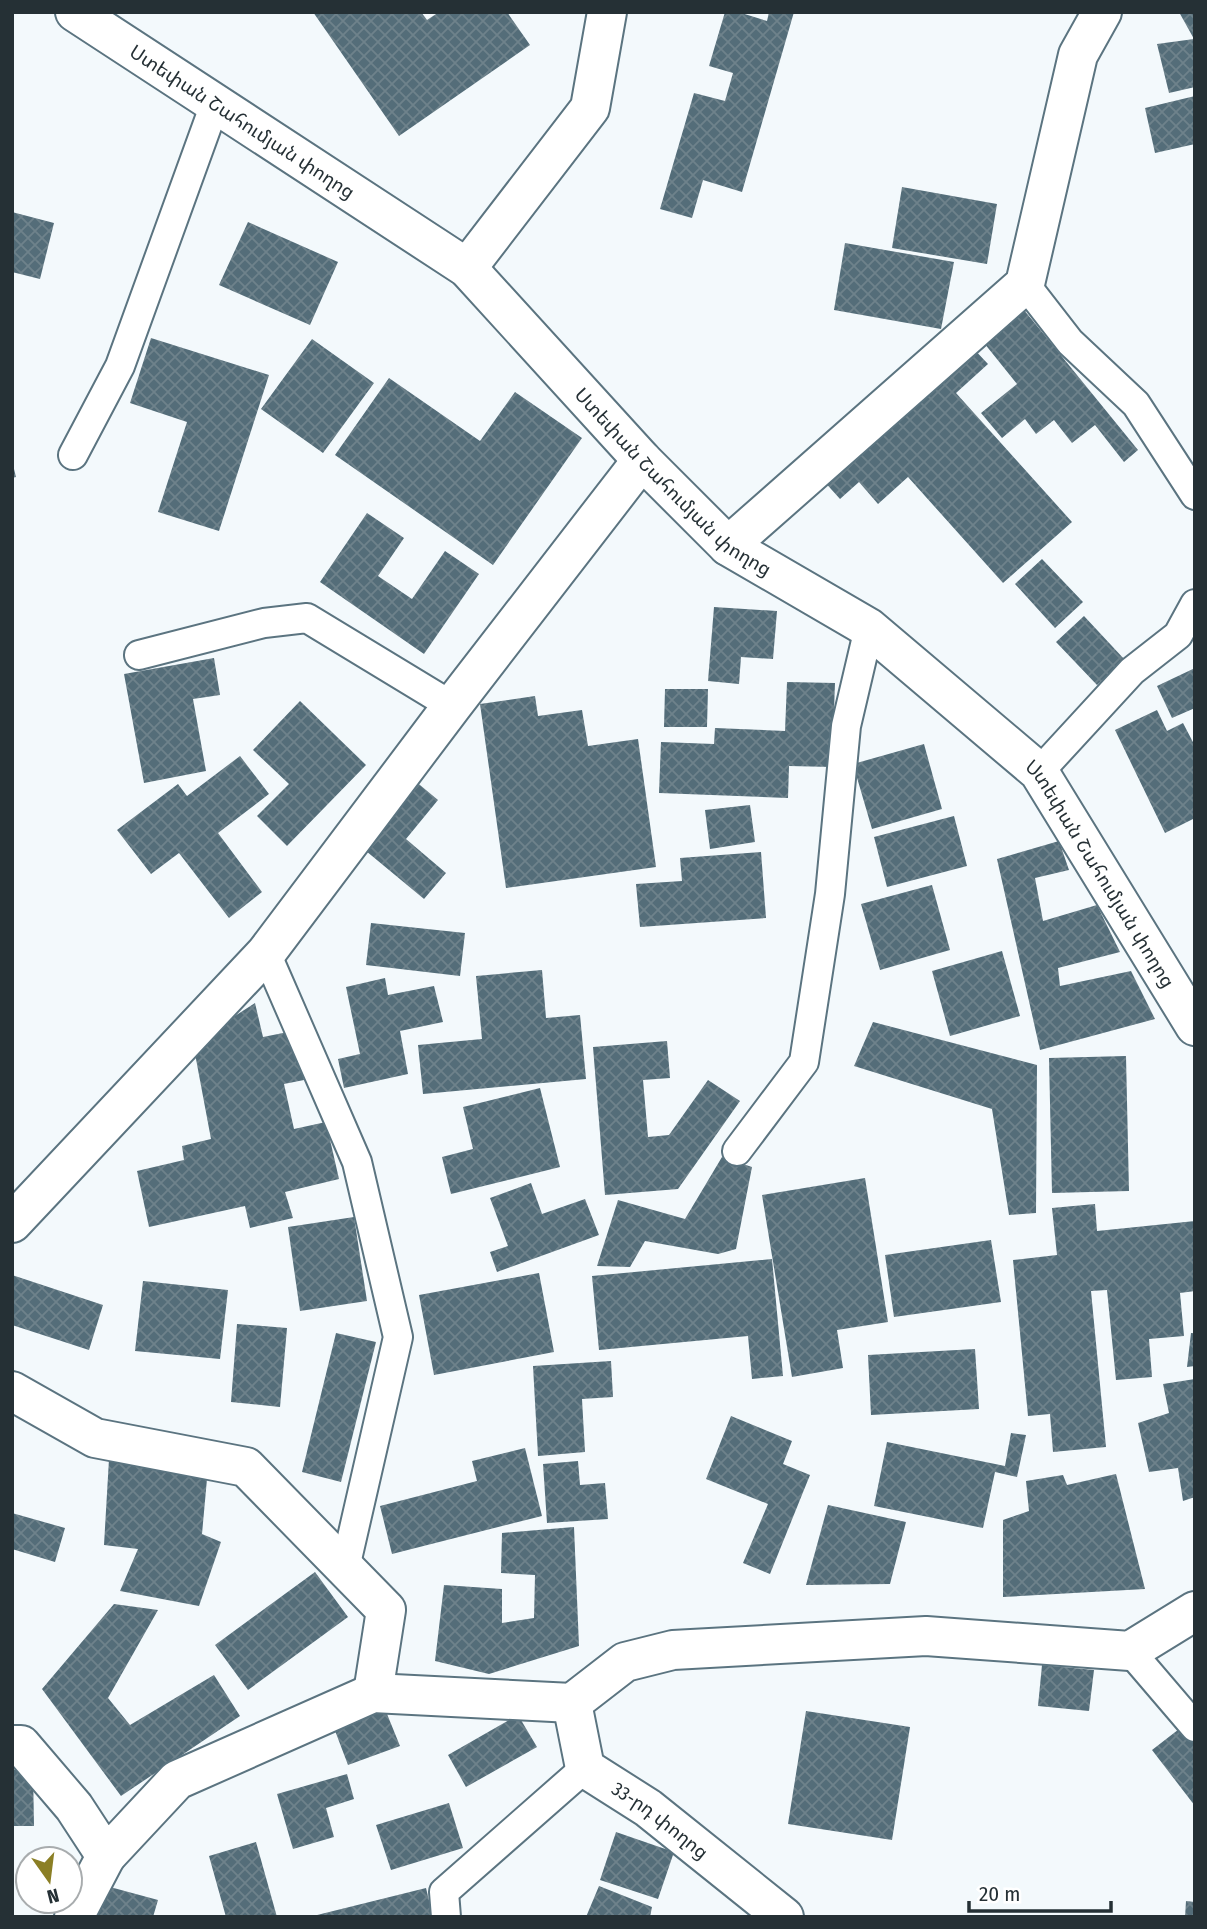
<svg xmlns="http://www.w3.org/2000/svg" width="1207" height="1929" font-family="'Fira Sans Condensed','Noto Sans Armenian',sans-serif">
<defs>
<pattern id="building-cross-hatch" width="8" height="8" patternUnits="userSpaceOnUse" patternTransform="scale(1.75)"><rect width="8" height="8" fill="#546d79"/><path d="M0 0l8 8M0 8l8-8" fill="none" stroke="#6e828b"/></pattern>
</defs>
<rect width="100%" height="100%" fill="#f3f9fc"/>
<!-- building -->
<path fill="url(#building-cross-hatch)" d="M313 12H421L427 20 439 12H507L530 45 399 136Z
M725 12H738L767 21 769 12H794L742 192 703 180 692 218 660 209 694 93 725 101 733 73 709 66Z
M1179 12H1195V87L1169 93 1157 44 1194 39Z
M1195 96V144L1155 153 1145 108Z
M902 187 997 204 987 264 892 248Z
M12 212 54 223 40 279 12 272Z
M248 222 338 262 310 325 219 285Z
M845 243 954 262 941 329 834 310Z
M1020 305 1138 450 1124 462 1095 425 1072 443 1054 420 1036 434 1025 419 1002 438 981 413 1017 384 980 338Z
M151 338 269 375 219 531 158 512 187 422 130 403Z
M312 339 374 383 323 453 261 409Z
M971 346 988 364 956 393 1072 522 1003 583 908 477 878 504 859 482 840 499 822 479Z
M389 378 480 441 515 392 582 438 493 565 335 455Z
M12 461 16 477 12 478Z
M367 513 404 538 378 576 412 599 445 551 479 574 424 654 320 582Z
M1042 559 1083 602 1055 628 1015 584Z
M714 607 777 611 773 659 741 657 739 684 708 681Z
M1084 616 1125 660 1097 685 1056 642Z
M214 658 220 695 193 699 206 771 144 783 124 674Z
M1195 668V708L1172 718 1157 686Z
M787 682 835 683 832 767 789 766 788 798 659 793 661 742 714 744 715 728 785 731Z
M665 689H708L707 727H664Z
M535 696 538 716 582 710 588 746 638 739 656 867 506 888 480 704Z
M300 701 366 765 287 846 257 816 289 784 253 750Z
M1157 710 1167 731 1183 723 1195 746V818L1165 833 1115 730Z
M924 744 942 809 872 829 853 764Z
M240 756 269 794 218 833 262 892 229 918 179 853 151 874 117 830 178 784 187 796Z
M414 780 438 800 406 839 446 873 424 899 360 846Z
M750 805 755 842 710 849 705 810Z
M954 816 967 866 887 887 874 837Z
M1059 841 1069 870 1035 878 1043 921 1097 905 1120 952 1058 968 1060 986 1131 971 1155 1019 1040 1050 997 859Z
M761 852 766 918 640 927 636 884 682 881 680 858Z
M932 885 950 950 880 970 861 904Z
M371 923 465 933 460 976 366 965Z
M1002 951 1020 1016 950 1036 932 971Z
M542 970 546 1018 580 1015 586 1079 423 1094 418 1045 482 1039 476 976Z
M385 978 388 995 434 986 443 1022 400 1031 408 1074 344 1088 338 1059 360 1054 346 987Z
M255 1003 263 1037 293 1031 304 1080 284 1084 294 1129 326 1122 339 1179 285 1192 293 1218 250 1228 245 1206 149 1227 137 1171 184 1160 182 1146 211 1139 193 1043Z
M873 1022 1037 1065 1036 1213 1009 1215 992 1109 854 1066Z
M667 1041 670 1078 643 1080 648 1137 669 1135 708 1080 740 1101 678 1189 605 1195 593 1047Z
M1126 1056 1129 1191 1052 1193 1049 1058Z
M540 1088 560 1167 451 1194 442 1157 473 1149 463 1107Z
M722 1157 752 1167 736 1249 718 1254 645 1241 630 1267 597 1266 618 1200 685 1219Z
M865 1178 888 1322 837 1330 843 1368 792 1377 762 1195Z
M531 1183 542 1214 585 1199 599 1235 497 1272 490 1252 508 1246 490 1198Z
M1095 1204 1097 1231 1195 1221V1291L1180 1293 1184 1336 1149 1339 1152 1377 1116 1380 1107 1290 1091 1291 1106 1447 1053 1452 1050 1414 1028 1416 1013 1260 1057 1255 1052 1208Z
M354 1217 367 1301 300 1311 288 1227Z
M991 1240 1001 1302 894 1317 885 1255Z
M772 1259 783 1376 752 1379 748 1336 599 1350 592 1276Z
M539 1273 554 1352 434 1375 419 1295Z
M12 1275 103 1305 89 1350 12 1325Z
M143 1281 228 1290 220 1359 135 1351Z
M237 1324 287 1328 280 1407 231 1402Z
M336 1333 376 1342 341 1482 302 1472Z
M1191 1333H1195V1366L1187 1367Z
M975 1349 979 1409 871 1415 868 1355Z
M611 1361 613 1397 582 1399 585 1452 538 1456 533 1366Z
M1195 1379V1497L1183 1501 1178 1468 1149 1472 1138 1423 1169 1413 1163 1384Z
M731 1416 792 1441 783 1464 810 1475 770 1574 743 1563 768 1504 706 1479Z
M1011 1433 1026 1435 1017 1477 995 1472 983 1528 874 1506 887 1442 1005 1466Z
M525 1448 542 1516 392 1554 380 1506 477 1481 472 1461Z
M109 1459 208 1468 202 1534 221 1542 199 1606 120 1591 138 1549 104 1545Z
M578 1461 580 1485 605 1483 608 1519 547 1523 543 1464Z
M1116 1474 1145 1589 1003 1597V1520L1029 1511 1026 1481 1063 1475 1067 1485Z
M828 1505 906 1522 890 1584 806 1585Z
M12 1513 65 1528 55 1562 12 1549Z
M574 1527 579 1646 489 1674 435 1661 444 1585 502 1589V1623L534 1618 535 1575 501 1573 502 1533Z
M315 1572 348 1617 248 1690 215 1645Z
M114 1604 158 1610 108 1698 130 1725 214 1675 240 1716 121 1796 42 1689Z
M1042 1665 1094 1670 1089 1711 1038 1706Z
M385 1709 400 1746 348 1765 334 1728Z
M806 1711 910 1727 892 1840 788 1824Z
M518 1715 537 1747 466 1787 448 1755Z
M1183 1726 1195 1741V1806L1152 1750Z
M33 1769 34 1826H12V1770Z
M347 1774 354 1799 326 1808 334 1837 293 1849 277 1794Z
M449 1803 463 1848 391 1870 376 1825Z
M616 1832 674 1852 658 1899 600 1880Z
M256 1842 277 1917H226L209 1856Z
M99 1884 158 1900 153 1917H90Z
M599 1886 652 1907 650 1917H586Z
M426 1888 433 1917H313V1916Z
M1186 1901 1195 1902V1917H1185Z"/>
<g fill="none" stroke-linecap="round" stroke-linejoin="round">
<!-- lane casing -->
<g stroke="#5b7480" stroke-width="32">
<path id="lane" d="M1025 284 1070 342 1136 404 1195 495
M73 455 120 366 215 104
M139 655 264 623 307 618 452 706
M1039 772 1132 671 1178 635 1195 604
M266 953 357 1162 398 1337 345 1568
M737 1151 804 1062 830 894 846 726 869 628
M1130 1651 1195 1727
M446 1917 444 1892 585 1768"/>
</g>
<!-- street casing -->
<g stroke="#5b7480" stroke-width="42">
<g id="street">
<path id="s1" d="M75 12 467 268 642 460 728 546 869 628 1039 772 1195 1026"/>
<path d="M467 268 590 108 607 12"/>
<path d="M728 546 1025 284 1078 55 1102 12"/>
<path d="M12 1223 266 953 452 706 642 460"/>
<path d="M12 1391 95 1438 246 1467 386 1610 373 1693"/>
<path id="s2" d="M572 1703 585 1768 648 1808 784 1917"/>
<path d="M12 1745H21L74 1807 106 1856 177 1780 373 1693 572 1703 625 1662 673 1650 926 1636 1130 1651 1195 1611"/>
<path d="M74 1917 106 1856"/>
</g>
</g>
<!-- lane -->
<use href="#lane" stroke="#fff" stroke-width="28"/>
<!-- street -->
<use href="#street" stroke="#fff" stroke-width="38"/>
</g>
<g text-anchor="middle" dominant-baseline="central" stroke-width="7" stroke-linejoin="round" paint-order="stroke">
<!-- street labels -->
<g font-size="19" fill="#253035" stroke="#fff">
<text stroke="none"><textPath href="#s1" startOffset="200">Ստեփան Շահումյան փողոց</textPath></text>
<text stroke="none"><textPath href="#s1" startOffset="766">Ստեփան Շահումյան փողոց</textPath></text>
<text stroke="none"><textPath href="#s1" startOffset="1354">Ստեփան Շահումյան փողոց</textPath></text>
<text stroke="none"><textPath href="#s2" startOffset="158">33-րդ փողոց</textPath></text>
</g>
</g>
<!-- border -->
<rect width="1207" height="1929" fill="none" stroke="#253035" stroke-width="28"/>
<!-- north arrow -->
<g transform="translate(49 1880) rotate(166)"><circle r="33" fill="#ffffff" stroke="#a8acae" stroke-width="2"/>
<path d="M0-5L12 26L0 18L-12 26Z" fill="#8b7f25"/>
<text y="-10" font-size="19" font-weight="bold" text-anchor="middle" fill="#253035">N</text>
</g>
<!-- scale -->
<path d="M969 1901v10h142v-10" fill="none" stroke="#253035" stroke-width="3.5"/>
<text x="979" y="1901" font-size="21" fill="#253035" stroke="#ffffff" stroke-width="5" paint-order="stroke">20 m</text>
</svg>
